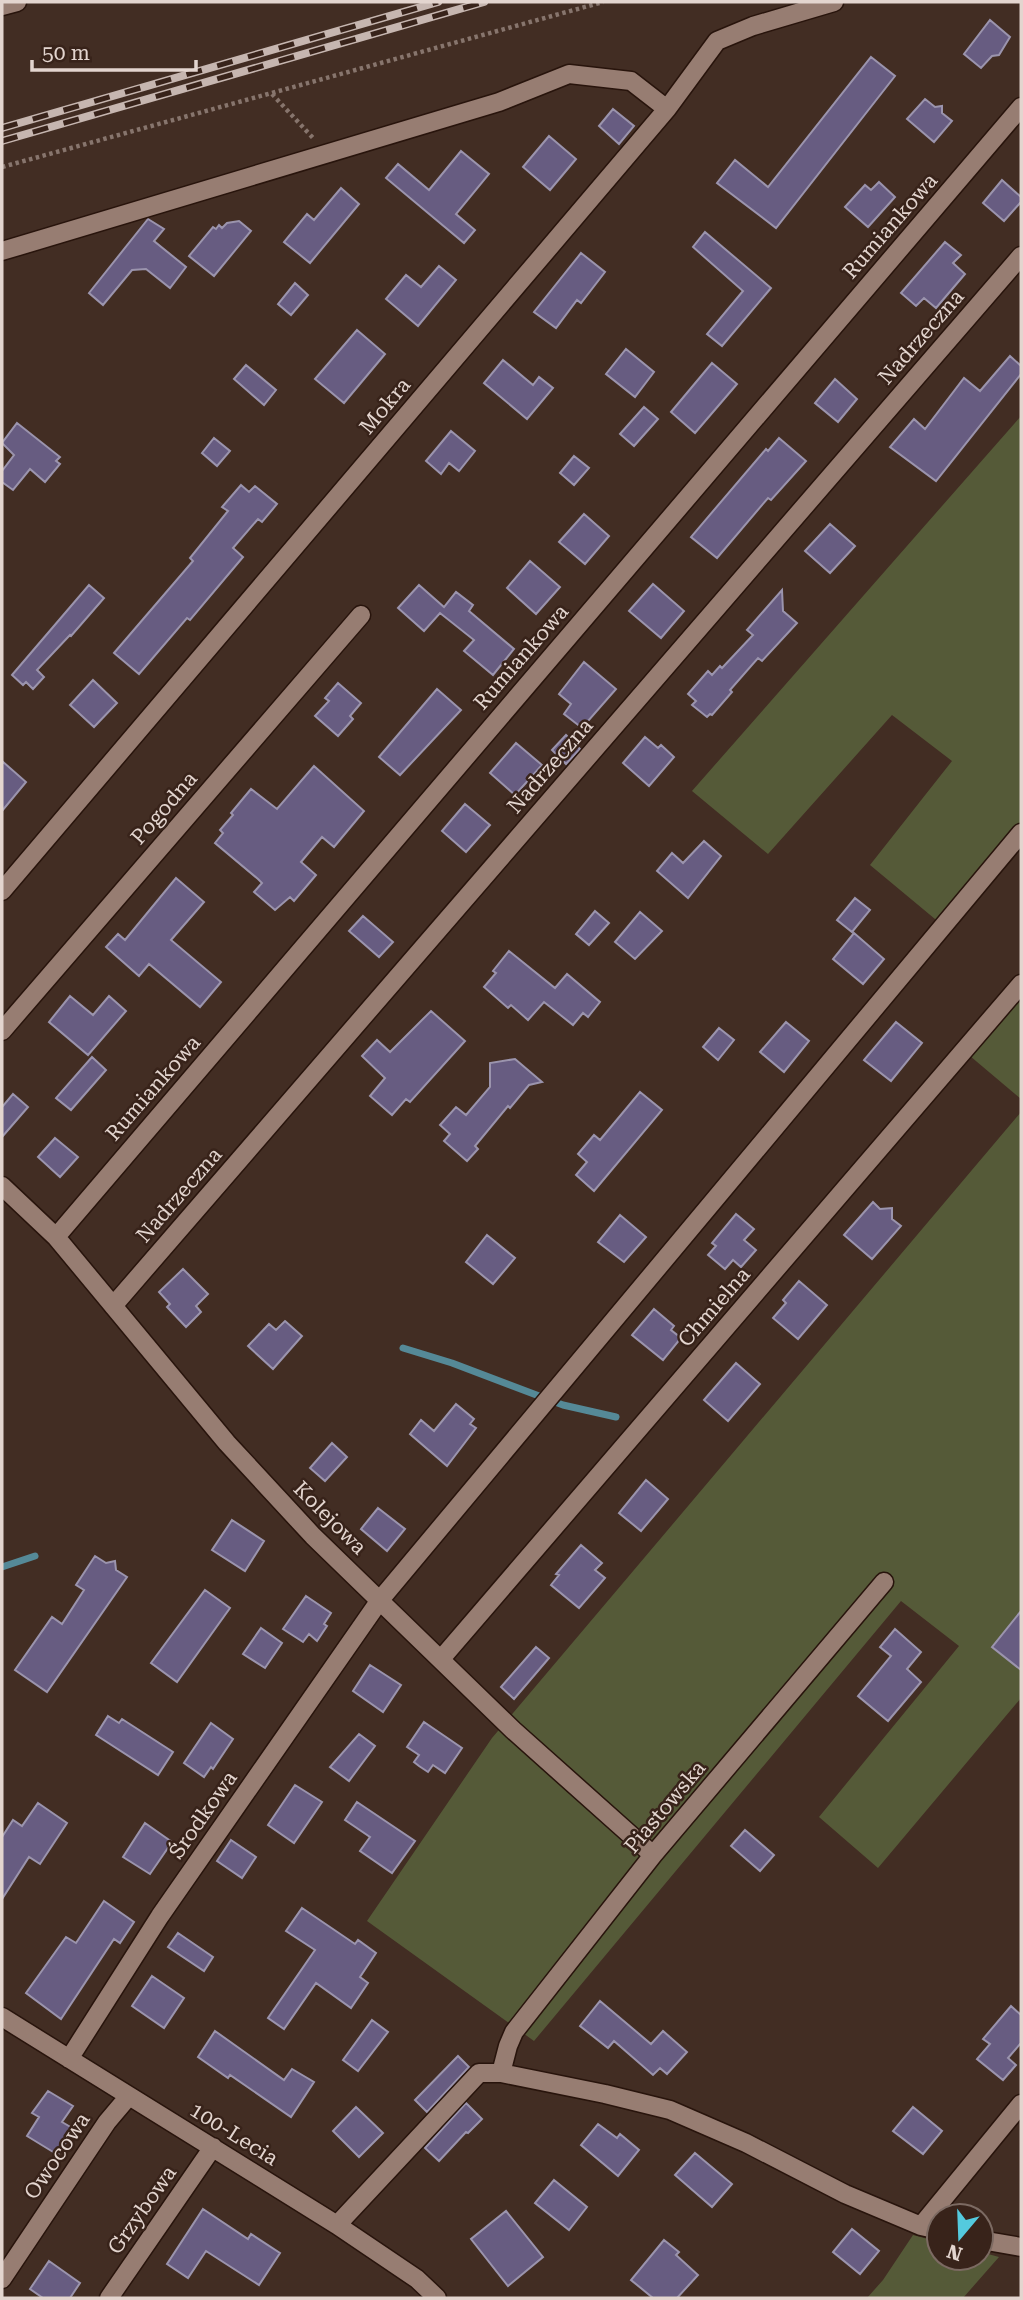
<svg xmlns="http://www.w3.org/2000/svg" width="1023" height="2300" font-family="'Roboto Serif',serif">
<rect width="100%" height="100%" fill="#422d23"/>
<!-- green -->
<path fill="#555a38" d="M1021 416V829L941 924 870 865 952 761 892 715 768 854 692 791Z
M1021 994V1099L970 1056Z
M1021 1112V1698L878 1868 819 1817 959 1646 901 1601 534 2041 367 1921 492 1738Z
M913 2235 939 2242V2258H981V2252L999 2257 963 2298H867L883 2280Z"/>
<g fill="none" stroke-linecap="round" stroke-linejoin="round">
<!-- stream -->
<path stroke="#558997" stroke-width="7" d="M403 1348 452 1363 563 1405 616 1417
M2 1567 35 1556"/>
</g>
<!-- building -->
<path fill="#675c81" stroke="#9b94ad" stroke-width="2" d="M990 20 1010 37 999 55 992 56 981 68 964 54Z
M871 57 895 76 776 228 717 183 735 160 768 187Z
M925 99 935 107 942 106V113L952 121 934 142 907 119Z
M613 109 634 126 619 144 599 126Z
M549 136 576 159 550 190 523 167Z
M461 151 489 174 456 214 475 230 464 243 386 178 398 164 429 190Z
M1002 180 1021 197V202L1004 221 983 203Z
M879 182 895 197 868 227 845 207 865 185 871 190Z
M341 188 359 204 310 263 284 242 307 214 314 220Z
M148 219 164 229 154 241 186 267 170 288 146 269 132 270 103 305 89 293Z
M239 221 251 231 214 276 189 256 213 227 216 229 219 225 222 228 227 223Z
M705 232 771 288 722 346 707 334 743 291 693 247Z
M945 242 961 255 953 263 965 274 936 308 924 298 916 306 901 293Z
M581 253 605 272 581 303 577 300 556 328 534 312Z
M439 266 456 280 418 326 386 299 406 275 421 287Z
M295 283 308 295 291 315 278 304Z
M357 330 385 354 344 403 315 379Z
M626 349 654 372 635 397 606 374Z
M1010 356 1021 366V374L936 481 890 447 914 419 925 429 964 378 980 391Z
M503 360 533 385 539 377 553 388 527 419 484 383Z
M712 363 737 384 695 433 671 412Z
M246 365 276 390 264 405 234 379Z
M835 379 857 399 838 422 815 403Z
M644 407 658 419 634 446 620 434Z
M17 423 60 457 56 461 60 464 45 482 30 469 13 490 2 482V471L14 455 2 443Z
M451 431 475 451 459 471 449 463 441 474 426 461Z
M214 438 230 451 217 466 202 453Z
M779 438 806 461 771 500 768 498 717 558 691 537 766 449 768 451Z
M574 456 589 468 574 485 560 473Z
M241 485 249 492 255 486 277 504 262 522 258 519 233 548 243 557 190 620 187 618 139 674 114 653 193 561 190 558 228 511 222 507Z
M584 514 609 536 585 564 559 542Z
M830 524 855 546 830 573 805 551Z
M530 561 560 587 536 614 507 588Z
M653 584 684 611 661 638 629 611Z
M89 585 104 598 71 636 70 635 37 670 44 677 33 689 26 682 23 685 12 675Z
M419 585 444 607 456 592 473 605 469 611 514 649 493 675 464 651 474 640 440 613 424 631 398 608Z
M782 590 783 611 797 623 762 661 758 658 730 690 732 692 712 715 710 714 707 717 692 705 696 701 688 694 708 671 712 675 720 666 722 668 753 635 747 630Z
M584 662 616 689 582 728 564 714 571 704 559 694Z
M93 680 117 703 94 727 70 705Z
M338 683 361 703 350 716 353 719 338 736 315 716 329 701 325 698Z
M437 689 461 710 400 775 379 757Z
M566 735 580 749 566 764 552 750Z
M645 737 658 748 661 745 674 757 649 786 623 763Z
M516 743 542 765 515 795 490 773Z
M2 761 26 782 2 811Z
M314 766 364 811 334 847 322 837 301 862 316 875 294 901 290 897 275 910 254 892 262 883 258 879 215 843 223 833 220 830 233 815 231 813 251 789 277 809Z
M465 804 490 825 466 852 442 831Z
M704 841 721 856 688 898 657 871 672 853 683 863Z
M176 878 204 902 171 940 221 982 200 1007 149 964 139 976 106 947 118 934 125 940Z
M855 898 870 910 852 932 837 920Z
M595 911 609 923 589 945 576 934Z
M640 912 662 931 635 959 615 942Z
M363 916 393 942 379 957 349 931Z
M854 933 884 959 863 984 833 959Z
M509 951 555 988 567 974 600 1002 588 1017 583 1013 573 1025 544 1002 528 1020 511 1005 508 1008 484 987 496 973 493 971Z
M70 996 93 1015 109 996 126 1011 88 1055 49 1022Z
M431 1011 465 1041 410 1102 406 1099 392 1115 370 1096 385 1078 362 1056 377 1040 390 1052Z
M786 1022 809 1041 784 1072 760 1052Z
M896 1022 922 1043 891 1081 864 1060Z
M719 1028 734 1040 718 1060 703 1047Z
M92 1057 106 1070 71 1110 56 1098Z
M515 1059 542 1082 529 1085 510 1108 508 1106 475 1146 478 1149 467 1161 444 1141 450 1134 440 1125 456 1107 466 1115 490 1087V1063Z
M640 1092 662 1110 594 1191 576 1175 587 1162 578 1154 594 1135 600 1140Z
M13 1094 28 1107 2 1137V1107Z
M55 1138 78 1157 60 1177 38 1157Z
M873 1202 880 1209 892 1208V1219L901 1226 872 1259 844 1235Z
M736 1214 754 1229 744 1240 756 1250 741 1267 733 1260 725 1269 708 1255 716 1246 712 1243Z
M620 1215 646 1237 624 1262 598 1242Z
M487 1235 515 1258 493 1284 466 1262Z
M183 1269 208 1294 196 1306 201 1312 186 1327 167 1307 170 1304 159 1292Z
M799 1281 827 1305 798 1339 773 1318 786 1303 783 1300Z
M654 1309 674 1326 671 1330 681 1338 663 1360 632 1335Z
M285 1321 302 1336 273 1369 248 1346 269 1324 276 1330Z
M736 1363 760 1384 728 1421 704 1400Z
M456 1404 474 1419 470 1424 476 1428 447 1466 410 1434 421 1420 434 1431Z
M332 1443 347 1457 325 1481 310 1468Z
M646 1480 668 1499 641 1531 619 1513Z
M378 1508 405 1529 387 1551 361 1529Z
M232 1520 264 1541 245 1571 212 1550Z
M581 1545 602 1563 595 1570 605 1578 579 1608 551 1585 559 1575 556 1574Z
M95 1556 106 1563 115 1561 116 1570 127 1577 47 1692 15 1670 52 1617 62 1624 84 1590 76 1585Z
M205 1590 230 1608 177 1682 151 1663Z
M306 1596 331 1613 324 1624 327 1626 317 1641 309 1634 303 1642 283 1629Z
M1021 1611V1670L992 1647Z
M261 1628 282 1643 265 1668 243 1654Z
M895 1629 921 1652 907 1669 921 1682 888 1721 858 1696 891 1656 880 1647Z
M536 1647 549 1658 514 1699 501 1687Z
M370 1665 401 1685 383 1712 353 1691Z
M108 1716 119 1723 122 1719 173 1752 158 1775 96 1735Z
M424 1722 462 1748 445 1773 433 1765 428 1772 419 1766 414 1762 419 1755 407 1747Z
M211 1723 233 1739 213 1769 211 1767 204 1777 184 1763Z
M359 1734 375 1746 349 1781 330 1767Z
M295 1785 322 1802 294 1843 268 1825Z
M357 1802 415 1841 392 1873 360 1851 370 1837 345 1820Z
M38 1803 67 1823 40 1864 29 1857 2 1899V1837L13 1820 22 1826Z
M145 1823 172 1842 150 1874 123 1857Z
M745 1830 774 1855 760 1871 731 1846Z
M231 1840 256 1857 242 1878 217 1861Z
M104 1901 134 1922 120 1943 114 1939 61 2019 26 1993 66 1937 76 1943Z
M302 1908 355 1944 358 1940 376 1953 360 1977 368 1983 351 2008 316 1983 284 2029 268 2018 315 1950 286 1931Z
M178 1933 213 1957 204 1971 168 1947Z
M152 1976 184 1998 164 2028 132 2006Z
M600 2001 651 2044 663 2031 687 2052 667 2074 660 2068 653 2075 614 2041 608 2048 580 2026Z
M1011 2006 1021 2015V2043L1008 2058 1016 2065 1003 2080 977 2059 990 2044 983 2039Z
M372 2020 388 2032 358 2071 343 2060Z
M215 2031 284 2080 292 2069 314 2082 291 2117 230 2075 228 2078 198 2057Z
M458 2056 469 2067 427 2112 415 2100Z
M48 2091 73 2106 62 2122 74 2129 58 2155 27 2136 39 2117 32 2113Z
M466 2103 482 2119 468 2133 466 2132 439 2161 425 2148Z
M356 2107 383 2133 359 2157 333 2131Z
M913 2107 942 2131 923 2154 893 2131Z
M598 2124 617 2138 620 2134 639 2150 618 2176 581 2145Z
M695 2153 732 2184 712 2207 675 2175Z
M554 2180 587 2207 569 2230 535 2203Z
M203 2209 248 2239 251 2234 280 2253 259 2285 206 2251 188 2278 167 2264Z
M506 2211 543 2257 508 2286 471 2239Z
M852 2229 879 2251 860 2274 833 2252Z
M664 2240 679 2252 676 2255 698 2275 677 2298H653L631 2280Z
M49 2261 80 2283 70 2298H43L30 2289Z"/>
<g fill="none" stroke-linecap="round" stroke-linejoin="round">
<!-- minor casing -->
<g stroke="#28140c" stroke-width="21">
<path id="minor" d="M2 6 17 2
M2 251 499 102 569 74 631 81 667 109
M2 891 667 109 717 41 753 26 834 2
M2 1031 361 615
M2 1186 56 1237 227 1443 313 1536 513 1730 653 1855
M56 1237 1021 107
M113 1306 1021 256
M441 1659 1021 984
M2 2017 337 2225 417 2279 437 2298
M69 2059 160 1916 380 1600 1021 833
M501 2073 508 2046 514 2032 653 1855 884 1582
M337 2225 479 2073H501L605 2094 670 2110 746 2143 845 2194 921 2226 939 2230
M921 2226 1021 2104
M981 2240 1021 2247
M2 2279 107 2122 129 2096
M109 2298 213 2147"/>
</g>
<!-- path -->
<path stroke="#87756d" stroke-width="4.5" stroke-dasharray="3.5 3.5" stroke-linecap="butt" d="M272 94 314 139
M2 167 603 2"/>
<!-- minor -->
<use href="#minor" stroke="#977d72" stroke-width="18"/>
<!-- rail casing -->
<g stroke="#c6b6b0" stroke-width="8">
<path id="rail" d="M2 128 438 2
M2 141 484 2"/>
</g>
<!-- rail -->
<use href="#rail" stroke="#38231a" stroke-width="5" stroke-dasharray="16" stroke-linecap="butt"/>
</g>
<g text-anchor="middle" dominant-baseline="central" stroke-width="5" stroke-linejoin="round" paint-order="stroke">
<!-- street labels -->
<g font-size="21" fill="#e3d5cf" stroke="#38231a">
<text transform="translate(890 226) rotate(-49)">Rumiankowa</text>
<text transform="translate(921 337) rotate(-49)">Nadrzeczna</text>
<text transform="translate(385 406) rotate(-50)">Mokra</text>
<text transform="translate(521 657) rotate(-49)">Rumiankowa</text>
<text transform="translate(550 766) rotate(-49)">Nadrzeczna</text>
<text transform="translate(164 808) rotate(-49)">Pogodna</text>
<text transform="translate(153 1088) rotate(-49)">Rumiankowa</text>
<text transform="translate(179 1195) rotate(-49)">Nadrzeczna</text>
<text transform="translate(714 1307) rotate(-49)">Chmielna</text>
<text transform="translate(330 1518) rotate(45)">Kolejowa</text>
<text transform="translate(665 1807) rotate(-50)">Piastowska</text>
<text transform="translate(203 1815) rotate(-55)">Środkowa</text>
<text transform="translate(234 2134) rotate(32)">100-Lecia</text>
<text transform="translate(57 2156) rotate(-56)">Owocowa</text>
<text transform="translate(142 2210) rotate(-55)">Grzybowa</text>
</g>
</g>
<!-- border -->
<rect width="1023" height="2300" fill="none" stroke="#e3d5cf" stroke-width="7"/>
<!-- north arrow -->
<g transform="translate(960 2237) rotate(199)"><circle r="33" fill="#38231a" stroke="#7c6a62" stroke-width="2"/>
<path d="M0-5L12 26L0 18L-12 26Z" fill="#54cade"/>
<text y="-10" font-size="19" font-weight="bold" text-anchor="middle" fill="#e3d5cf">N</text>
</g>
<!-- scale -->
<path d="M32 60v10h164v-10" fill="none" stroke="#e3d5cf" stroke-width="3.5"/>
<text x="42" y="60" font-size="21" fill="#e3d5cf" stroke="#38231a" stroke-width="5" paint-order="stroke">50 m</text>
</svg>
